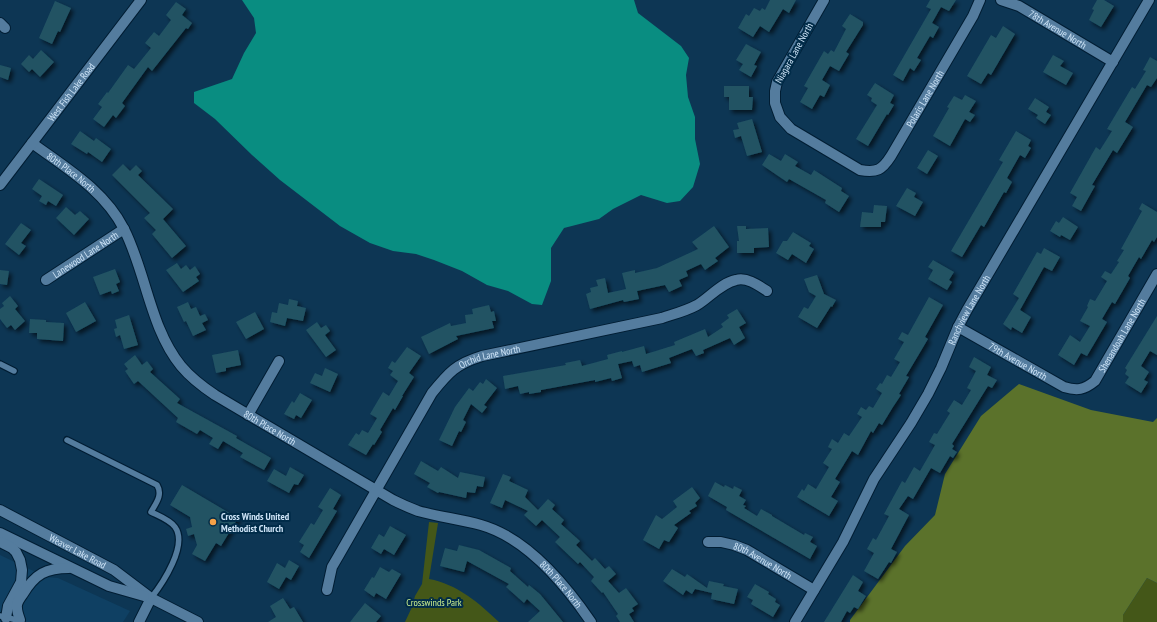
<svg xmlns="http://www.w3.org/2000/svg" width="1157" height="622" font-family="'PT Sans Narrow',sans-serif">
<defs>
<filter id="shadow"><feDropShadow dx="3" dy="3" stdDeviation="2" flood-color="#0009"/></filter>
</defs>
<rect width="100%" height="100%" fill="#0d3654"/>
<!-- built -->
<path fill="#0f4063" d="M0 555 46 577 58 578 130 611 123 622H0Z"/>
<!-- green -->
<path fill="#445718" d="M429 522 438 523 429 579C457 584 479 603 499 622H405L412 607 415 596 422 584Z
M1147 578 1157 583V622H1123V615Z"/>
<!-- forest -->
<path fill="#5b722b" d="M1019 384 1091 410 1153 422 1157 418V583L1147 578 1123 615V622H850V620L905 546 935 515 945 474 981 416Z"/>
<!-- water -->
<path fill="#098d81" d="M242 0H634L638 13 681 46 689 58 686 75 688 97 695 117V139L700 164 693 187 680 201 667 203 641 195 613 209 599 219 564 228 551 248V281L542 305 532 304 508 291 487 285 462 271 434 260 416 254 393 251 370 243 340 226 280 180 252 155 215 119 194 103V92L232 79 244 53 256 33 254 18Z"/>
<!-- building -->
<path fill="#215364" filter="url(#shadow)" d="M770 0H796L789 13 783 9 769 32 760 26 753 37 738 28 746 14 749 16 754 8 760 11 762 8 765 10Z
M930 0H956L949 11 941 7 932 23 939 27 933 38 930 36 917 58 921 60 914 71 910 68 903 81 893 75 931 9 926 7Z
M1097 0H1104L1114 6 1101 27 1089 20 1094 10 1092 9Z
M55 1 71 8 60 32 58 31 52 44 39 38Z
M176 2 186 9 182 15 192 23 188 29 186 28 152 71 148 67 122 103 125 106 116 118 113 115 104 127 93 119 102 107 98 104 107 92 108 93 128 65 134 69 151 48 145 43 154 32 159 36 171 20 166 15Z
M850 14 863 22V25L846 52 849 54 839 71 830 66 822 80 830 85 824 97 820 95 812 109 800 102 808 88 804 86 824 51 828 54 831 50 834 52 846 29 842 26Z
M1003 26 1015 34 991 75 988 73 981 84 967 76 991 35 996 38Z
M746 44 761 52 754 65 757 66 751 77 739 70 743 64 736 60Z
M41 50 54 62 40 77 32 69 29 72 21 64 29 55 33 59Z
M1053 55 1064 61 1060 66 1073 73 1066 85 1043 72Z
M1150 57 1157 61V78L1151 87 1147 85 1125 122 1133 127 1117 153 1113 150 1092 185 1095 186 1081 211 1072 206 1077 197 1070 193 1096 147 1100 150 1112 131 1107 129 1132 87 1135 89 1146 71 1143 70Z
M0 65 11 68 8 80 0 77Z
M875 83 894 95 890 103 894 105 888 115 887 114 868 146 856 139 877 105 871 101 872 98 867 95Z
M724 86H749V97H753L752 110H729V97H724Z
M965 95 976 101 969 112 975 115 970 122 965 119 950 146 933 136 949 108 947 107 954 96 962 100Z
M1035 98 1049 107 1046 112 1051 115 1045 124 1036 118 1038 115 1028 109Z
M752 119 762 152 747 156 741 136 735 138 733 130 739 129 737 123Z
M80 131 94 141 96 138 111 149 102 162 88 152 87 154 71 144Z
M1016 131 1031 140 1028 146 1031 148 1025 158 1020 155 1007 178 1012 182 1006 193 1004 192 984 227 981 225 962 257 951 251 1003 162 999 160Z
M928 150 938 156 927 174 917 168Z
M769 154 781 161 785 154 798 162 795 166 811 175 814 170 842 188 841 191 849 196 839 212 825 203 826 200 789 179 787 182 762 165Z
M123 164 130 171 136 165 142 171 138 175 173 209 163 219 186 246 172 258 152 234 156 230 144 218 150 213 112 175Z
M39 179 63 195 56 206 48 201 46 205 39 201 42 196 32 189Z
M907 188 916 193 914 197 923 202 915 216 896 206Z
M1142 203 1157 212V237L1154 242 1152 240 1141 259 1139 257 1128 276 1130 278 1115 304 1112 302 1102 319 1107 322 1087 356 1081 353 1074 365 1058 355 1070 335 1080 342 1090 326 1080 321 1088 307 1087 306 1090 299 1095 301 1107 281 1101 277 1105 271 1111 274 1119 262 1117 261 1124 250 1121 249 1142 211 1139 209Z
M874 205 887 206 885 222H881V227H860L862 212 873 213Z
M66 207 75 215 80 211 89 219 74 235 56 218Z
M1063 217 1078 227 1070 240 1061 235 1060 237 1050 231 1056 221 1059 223Z
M21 223 31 230 21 243 26 246 19 255 5 244Z
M714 226 729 247 715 258 718 261 705 270 701 264 686 271 688 276 679 280 682 286 669 292 665 285 637 291 639 299 624 302 623 300 590 309 586 294 591 292 590 288 598 286 596 280 605 278 608 293 626 289 622 273 635 270V273L657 268 698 249 692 242Z
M737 226H746V229L768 228 769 247 754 248V253H737V241H739Z
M793 232 811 243 809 246 814 249 806 263 792 254 788 260 776 253 783 241H787Z
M1044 248 1060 257 1052 271 1044 267 1020 310 1031 317 1022 333 1012 327 1011 330 1003 324 1019 298 1013 294 1037 252 1041 254Z
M933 260 954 272 949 280 952 282 947 290 928 279 933 270 928 267Z
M177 263 181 269 186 265 190 270 195 266 200 274 196 277 199 281 183 292 166 270Z
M115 269 120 282 116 284 119 291 112 294 111 291 100 295 93 277Z
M0 270 9 271 7 285 0 284Z
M817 275 824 294 836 300 832 307 831 306 817 328 798 317 804 307 808 309 816 296 809 292 804 279Z
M10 296 18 306 15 309 25 321 15 330 11 325 7 328 0 319V309L4 306 2 303Z
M929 297 943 305 925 337 928 339 906 376 909 377 899 394 901 395 893 407 882 425 879 423 873 433 871 431 858 455 852 451 835 479 840 482 831 497 838 501 829 516 797 497 802 489 804 491 808 484 816 489 829 467 823 463 832 449 828 447 832 439 838 443 844 433 849 436 862 417 857 414 861 407 866 410 869 406 873 408 882 393 876 389 880 383 882 384 887 375 891 377 900 362 894 359 904 342 898 339 902 332 908 335Z
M289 299 298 301 297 306 306 308 303 321 287 318 285 326 270 322 272 312 277 313 279 303 288 305Z
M85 302 96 321 76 332 66 313Z
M188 302 191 309 196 307 200 316 205 314 208 320 202 323 206 330 193 336 186 321 184 322 177 307Z
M489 305 491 312 494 311 496 321H492L494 328 456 336 458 339 429 354 421 337 450 323 451 326 466 323 465 315 473 314 472 309Z
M737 309 746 323 739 327 745 338 734 345 730 338 703 350 704 353 696 356 692 349 669 358 671 363 642 372 640 365 634 367 632 361 618 364 622 378 612 381 611 378 595 382V380L541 390V392L529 394V392L520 394 518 386 505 389 503 376 566 365 565 363 580 360 582 366 608 359 607 355 622 351V352L644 346 646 354 675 345 674 342 705 329 708 337 723 327 721 324 729 318 727 315Z
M255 312 264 329 246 339 236 322Z
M129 315 138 345 124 349 120 335 116 337 114 329 117 328 115 320Z
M1157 316V355L1150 351 1141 366 1149 372 1144 380 1148 382 1141 393 1125 383 1129 377 1125 374 1127 370 1125 368Z
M30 319 46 320V322L64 323 63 341 37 339V333H29Z
M317 322 321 328 326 325 330 331 325 335 336 350 326 357 306 330Z
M407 347 421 356 409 373 414 377 402 396H403L395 410 393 408 380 430 382 432 374 445 373 444 366 455 348 445 356 433 359 435 362 430 368 433 377 418 370 414 383 392 389 396 398 381 390 375 393 371 388 368 392 361 395 363Z
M238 350 241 365 226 368V371L216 373 212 355Z
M135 355 142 365 147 361 153 369 150 372 180 399 177 403 237 436 236 438 271 458 264 470 240 457 243 453 223 441 218 449 209 444 213 438 200 430 197 434 176 422 178 418 138 381 134 384 125 371 128 369 124 364Z
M974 357 991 367 987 375 997 380 992 388 988 386 952 444 954 446 952 449 957 452 953 458 950 456 940 473 931 468 913 499 908 496 899 509 909 515 891 549 897 552 891 563 889 562 878 579 864 571 874 553 867 549 873 538 876 540 889 516 884 514 902 481 905 483 914 467 920 471 935 445 929 442 934 433 937 434 945 421 950 413 947 411 954 400 962 405 971 390 967 388 976 371 969 367Z
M325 368 338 374 330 392 310 383 315 373 322 376Z
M486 379 497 388 484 405 487 407 482 413 471 404 463 420 466 422 461 432 459 431 452 446 439 440 455 407 469 388 473 391 480 382 483 384Z
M300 393 312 400 301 418 296 415 294 419 284 414 292 401 294 403Z
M421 461 438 471 441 467 458 478 460 472 485 477 483 487 477 486 475 493 467 492 466 498 439 492 438 493 427 487 430 483 414 474Z
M290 467 304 475 298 485 294 484 289 493 267 481 274 469 286 476Z
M503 474 511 477 509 481 528 490 525 497 538 510 548 499 555 505 552 509 564 520 561 524 580 541 576 545 592 561 595 558 605 569 609 566 616 574 608 581 619 593 626 588 638 604 632 608 634 611 629 614 634 622H620L616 616 618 614 603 592 602 593 591 581 594 577 580 562 578 564 555 542 560 537 542 520 536 526 524 515 528 511 505 500 502 508 490 503Z
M715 482 724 487 725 485 733 489 734 486 742 490 739 496 746 500 743 505 746 506 744 508 757 516 761 509 772 515V516L804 535 805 533 813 537 810 542 817 546 810 559 726 510 727 507 708 496Z
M182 485 238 518 221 546 216 543 205 561 192 554 197 545 194 534 188 536 186 529 192 527 190 517 170 505Z
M692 487 700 498 695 503 697 506 689 511 691 513 674 525 678 528 669 542 664 540 659 549 643 540 656 515 662 519 677 507 673 501Z
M330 488 341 495 333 509 337 511 309 558 300 552 304 545 299 542 311 523 314 525 323 510 318 507Z
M390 526 406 535 394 555 384 549 381 554 371 548 379 534 384 537Z
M459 545 479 550 511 568 510 571 528 587 529 585 540 594 563 622H528L540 611 527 599 524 603 506 587 509 584 467 561 464 572 440 566 445 548 457 551Z
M289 560 299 566 291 580 286 577 279 589 267 582 277 563 285 568Z
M380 567 389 572 392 569 401 574 386 599 376 593 374 597 364 590 372 577 374 578Z
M672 569 685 577 687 574 707 588 709 581 724 584 723 586 738 589 734 604 711 599 712 593 695 589 692 594 686 590 683 595 663 581Z
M853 575 863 582 858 591 866 596 858 609 854 607 850 613 847 611 841 622H824Z
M755 584 769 592 768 594 776 599 775 602 780 605 773 617 751 604 753 600 747 597Z
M283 598 290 609 294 607 303 622H268L276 617 270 606Z
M365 603 381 616 376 622H350Z"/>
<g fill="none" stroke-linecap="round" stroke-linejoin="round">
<!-- lane casing -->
<g stroke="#001d33" stroke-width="8">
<path id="lane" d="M0 364 14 371
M67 440 157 485C163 495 156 503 151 512 159 516 170 520 175 527 188 545 163 583 151 598
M0 616 21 621"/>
</g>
<!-- street casing -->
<g stroke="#001d33" stroke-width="12">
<g id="street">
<path id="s1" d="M824 0 777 82 775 91V103L780 117 791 129 860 170C877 173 882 170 891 156L973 16 980 0"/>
<path id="s2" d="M1001 0 1019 6 1113 62"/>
<path d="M0 23 5 28"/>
<path id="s3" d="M32 143C66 168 104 190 124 229 146 272 150 328 181 366 191 378 203 387 215 395L393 500C401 504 410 508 418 511 439 517 460 519 481 525 527 538 565 584 591 622"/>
<path id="s4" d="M46 280 124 229"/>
<path id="s5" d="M958 327 1064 387C1077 391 1084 390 1095 381L1157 274"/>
<path d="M248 415 279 361"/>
<path id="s6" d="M708 542H721L734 545 747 550 814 590"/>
<path id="s7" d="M327 590 332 567 339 555 432 393C449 372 456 364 482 356L662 318C674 314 686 311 697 305 709 298 721 283 736 280 747 277 758 285 767 291"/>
<path d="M139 622 151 598"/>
<path id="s8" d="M795 622 843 542 874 479 911 423 928 394 941 368 958 327 967 310 1149 0"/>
</g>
</g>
<!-- secondary casing -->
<g stroke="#001d33" stroke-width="12">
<g id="secondary">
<path id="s9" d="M0 185 141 0"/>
<path id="s10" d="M0 510 114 570 151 598 198 622"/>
<path d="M0 533 109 586 144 596"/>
<path d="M0 542 12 548 16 552 20 560 22 570 21 582 8 606 6 618"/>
<path d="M20 620C19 617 17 612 17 608 16 603 20 598 23 594 35 574 46 568 69 568"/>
</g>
</g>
<!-- lane -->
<use href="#lane" stroke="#547c9e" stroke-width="5.5"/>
<!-- street -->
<use href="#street" stroke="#547c9e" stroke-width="10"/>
<!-- secondary -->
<use href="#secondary" stroke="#547c9e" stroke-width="10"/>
</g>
<!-- markers -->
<circle fill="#f6a247" stroke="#012c49" stroke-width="1.5" cx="213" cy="522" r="4"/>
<g text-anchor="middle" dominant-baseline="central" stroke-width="4" stroke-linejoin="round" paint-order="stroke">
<!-- street labels -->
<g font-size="10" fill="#cee4f7" stroke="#012c49">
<text stroke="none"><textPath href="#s2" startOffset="64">78th Avenue North</textPath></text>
<text transform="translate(794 53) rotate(-61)">Niagara Lane North</text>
<text stroke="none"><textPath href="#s9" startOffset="117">West Fish Lake Road</textPath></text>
<text stroke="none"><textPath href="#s1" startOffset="331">Polaris Lane North</textPath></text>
<text stroke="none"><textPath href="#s3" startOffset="49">80th Place North</textPath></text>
<text stroke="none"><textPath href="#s4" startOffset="47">Lanewood Lane North</textPath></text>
<text stroke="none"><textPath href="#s8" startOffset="358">Ranchview Lane North</textPath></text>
<text stroke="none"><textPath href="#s5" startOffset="208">Shenandoah Lane North</textPath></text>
<text stroke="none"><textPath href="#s7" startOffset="295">Orchid Lane North</textPath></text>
<text stroke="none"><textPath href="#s5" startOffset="69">79th Avenue North</textPath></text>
<text stroke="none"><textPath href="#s3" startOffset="385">80th Place North</textPath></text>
<text stroke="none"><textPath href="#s10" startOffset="88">Weaver Lake Road</textPath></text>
<text stroke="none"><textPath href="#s6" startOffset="59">80th Avenue North</textPath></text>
<text stroke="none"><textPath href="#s3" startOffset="721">80th Place North</textPath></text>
</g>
<!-- poi labels -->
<g font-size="10" font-weight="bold" fill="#cee4f7" stroke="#012c49" text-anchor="start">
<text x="221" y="516">Cross Winds United<tspan x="221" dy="12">Methodist Church</tspan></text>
</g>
<!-- park labels -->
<g font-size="10" fill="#cef18e" stroke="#012c49">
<text x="434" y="602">Crosswinds Park</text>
</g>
</g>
</svg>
